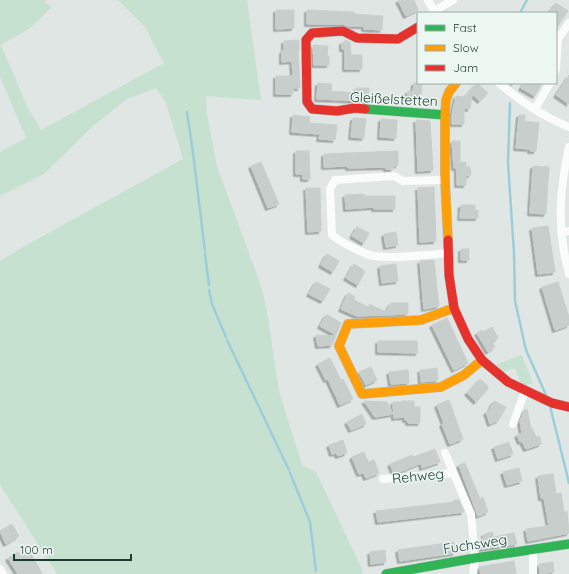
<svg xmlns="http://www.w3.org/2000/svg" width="569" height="574" font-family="Quicksand,sans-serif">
<defs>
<filter id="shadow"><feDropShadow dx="-2.5" dy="2.5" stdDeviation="0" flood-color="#0004"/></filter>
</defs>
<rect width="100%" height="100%" fill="#e0e6e4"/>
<!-- green -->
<path fill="#c7e1d1" d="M0 0H47L45 2 52 7 30 28 1 45 28 108 41 130 164 63 145 27 118 0H247L261 100 206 96 207 114 217 166 260 283 266 305 279 391 302 465 316 472 363 571 361 574H57L0 485V261L30 243 183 159 166 103 156 88 127 99 93 126 44 174 0 196V152L26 138 0 77Z
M522 355 533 383 522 387 515 368 501 373 497 364Z"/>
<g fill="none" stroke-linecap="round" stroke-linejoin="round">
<!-- stream -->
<path stroke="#9cced9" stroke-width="2.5" d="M520 13 527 0
M511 85V83
M510 103 508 163 514 253 515 301 526 350 546 395
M187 112 193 153 205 251
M205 254 209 285
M209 290 212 304 226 337
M227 340 289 470
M550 406 569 483
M290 473 310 522 316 571"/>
</g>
<!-- building -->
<path fill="#c7cecb" stroke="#c9cfcd" filter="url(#shadow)" d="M398 0H414L418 10 406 16Z
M556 3 568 11 556 29V13H549Z
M276 10H294V28L276 29Z
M307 10 354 12V14L383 16 382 30 364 29V26H348L343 24H307Z
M299 40V51H298L300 88H293V94H276V76H293L292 61 282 62V51H284V41Z
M345 40 350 42 351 55H362V69H345V49H342V42H345Z
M313 45 328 46 327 56H329V65H314Z
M569 75V104L556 95Z
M318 83 332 84 331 91 356 93V88H369L368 101 317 99Z
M414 83H422L421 95 416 94 415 99H407L408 91 413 92Z
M477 83 488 93 480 101 472 94 470 109 464 108V124H452V115L456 96 464 97Z
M524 83H542L535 96 521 88Z
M293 115 310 117 309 123 337 125 335 140 319 139 320 134 292 132Z
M519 115H525L524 121 539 123 536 151H530L531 149 516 148Z
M353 118 366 119 364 138 351 137Z
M381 119 397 120 396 138 380 137Z
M416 120 430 121 433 170 418 171Z
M452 141H460V163L466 162V167H470L471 175H466V185H457V168H454Z
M296 151H309L310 179H303V174H296Z
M398 151V165L393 166V169H386V167L348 168V166L324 167V154Z
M261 162 279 204 268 208 251 166Z
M533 166 549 167 546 214 530 213Z
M434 187 436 241 420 242 418 188Z
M306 188H320L321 231 308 232Z
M364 194V196H395V209H374V207L346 209 345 195Z
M461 205H475V210H478V218H460Z
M548 226 555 272 538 274 532 228Z
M357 227 369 233 364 243 352 236Z
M396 232 398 245 386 247 384 234Z
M461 249H469V260H461Z
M327 254 339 261 333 272 321 265Z
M434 260 439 306 424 309 420 261Z
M354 264 365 271 358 285 346 278Z
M396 264 398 281 382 283 380 266Z
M316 282 330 289 323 301 309 294Z
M558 282 569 317V325L555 330 542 287Z
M348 293 355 297 354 300 370 308 369 304 386 312 391 303H408V314L357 316 341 309Z
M326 315H328L341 323 336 335 320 326Z
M447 318 468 363 454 370 432 325Z
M492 327 498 338 492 342 495 347 488 352 477 333 482 330 483 332Z
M316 335 336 336 332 345 318 346Z
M378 341H417L418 353 378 352Z
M330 358 341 380 343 379 353 399 340 405 328 379 326 380 318 364Z
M371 367 377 380 366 385 359 372Z
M437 368 438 380 421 382 420 370Z
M408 370 409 383 391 384 389 372Z
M480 379 488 386V389L476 402 467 393Z
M449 400 463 439 450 444 442 424 444 423 437 405Z
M364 401 387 402 393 414 375 417Z
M401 401H414V407H420V423H408V420H405V417L394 418 393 402H401Z
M494 401 506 407 499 420 490 424 486 412 489 411Z
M527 409 531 428H532L536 437H540L541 444 526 449 522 441 520 442 517 435 522 433 520 421 524 410Z
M362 414 366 424 351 430 347 422Z
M343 440 347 453 338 456 336 453 332 454 329 445Z
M509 442 513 454 498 459 494 447Z
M435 449 440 462 422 468 421 463 400 472 394 473 390 464 412 455 413 457Z
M364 452 368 462 374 460 379 473 366 478 364 473 359 474 352 457Z
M465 463 480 499 483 497 488 512 478 516 459 465Z
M519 468 522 481 507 485 503 472Z
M553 474 556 494 561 493 564 512 567 511 569 533 528 541 526 529 549 526 544 498H541L538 476Z
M454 500H459L464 512 378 522 376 511 454 502Z
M12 524 19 536 6 544 0 531Z
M493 532V537L514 533 517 544 481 549 480 539 484 538V534Z
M454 542 455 553 400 561 398 550Z
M385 550 386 562 371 564 370 552Z
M29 551 38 566 42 574H18L8 558 18 552 21 556Z
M514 561 516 573 481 574 479 567Z
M553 562 554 572 540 574 539 564Z"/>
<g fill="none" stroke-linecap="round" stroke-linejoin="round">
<!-- fast casing -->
<g stroke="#b9c3c0" stroke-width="10">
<path id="fast" d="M365 109 445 115
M386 574 475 558 569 544"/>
</g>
<!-- slow casing -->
<g stroke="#b9c3c0" stroke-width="10">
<path id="slow" d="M448 240 445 180V115L446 100 449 92 456 83
M454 308 421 320 348 324 339 346 362 394 441 387 464 375 482 360"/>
</g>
<!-- jam casing -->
<g stroke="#b9c3c0" stroke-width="10">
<path id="jam" d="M365 109 355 108 337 111 312 109 307 102 306 40 312 33 343 31 357 38 398 39 418 27
M448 240 449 275 454 308 468 339 482 360 508 382 552 403 569 407"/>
</g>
<!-- street -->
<path stroke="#fafbfb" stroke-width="8" d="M428 0 435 13
M434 11 453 0
M556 69 558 39 569 23
M499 83C520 101 543 117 569 127
M535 109 550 83
M569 147C559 192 557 229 569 274
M445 180 403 181 394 176 335 180 330 189 332 235C339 241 365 255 374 256 398 259 424 255 449 253
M561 232 569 231
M513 424 525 391
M445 453 471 514 475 558 473 574
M383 479 453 473
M533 549V574
M0 569 3 574"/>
<!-- fast -->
<use href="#fast" stroke="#30b455" stroke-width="9"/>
<!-- slow -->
<use href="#slow" stroke="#ff9f0a" stroke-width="9"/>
<!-- jam -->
<use href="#jam" stroke="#e5322d" stroke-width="9"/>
</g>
<g text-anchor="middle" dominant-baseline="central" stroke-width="3" stroke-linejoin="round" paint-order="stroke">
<!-- street labels -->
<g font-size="14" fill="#1d3a34" stroke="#edf7f2">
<text transform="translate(394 99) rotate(3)">Gleißelstetten</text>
<text transform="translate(418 476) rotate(-6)">Rehweg</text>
<text transform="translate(475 544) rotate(-9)">Fuchsweg</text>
</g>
</g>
<!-- legend -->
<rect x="417" y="12" width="140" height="72" fill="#edf7f2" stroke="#9aaba6"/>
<rect x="425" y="25" width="20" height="6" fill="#30b455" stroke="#9aaba6"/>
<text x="453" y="32" font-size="12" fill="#1d3a34">Fast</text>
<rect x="425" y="45" width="20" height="6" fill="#ff9f0a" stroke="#9aaba6"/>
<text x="453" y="52" font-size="12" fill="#1d3a34">Slow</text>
<rect x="425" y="65" width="20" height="6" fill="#e5322d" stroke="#9aaba6"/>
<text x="453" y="72" font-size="12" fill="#1d3a34">Jam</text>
<!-- scale -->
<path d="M14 554v6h117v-6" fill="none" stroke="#1d3a34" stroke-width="2"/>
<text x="20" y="554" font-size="12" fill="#1d3a34" stroke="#edf7f2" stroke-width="3" paint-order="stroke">100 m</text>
</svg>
